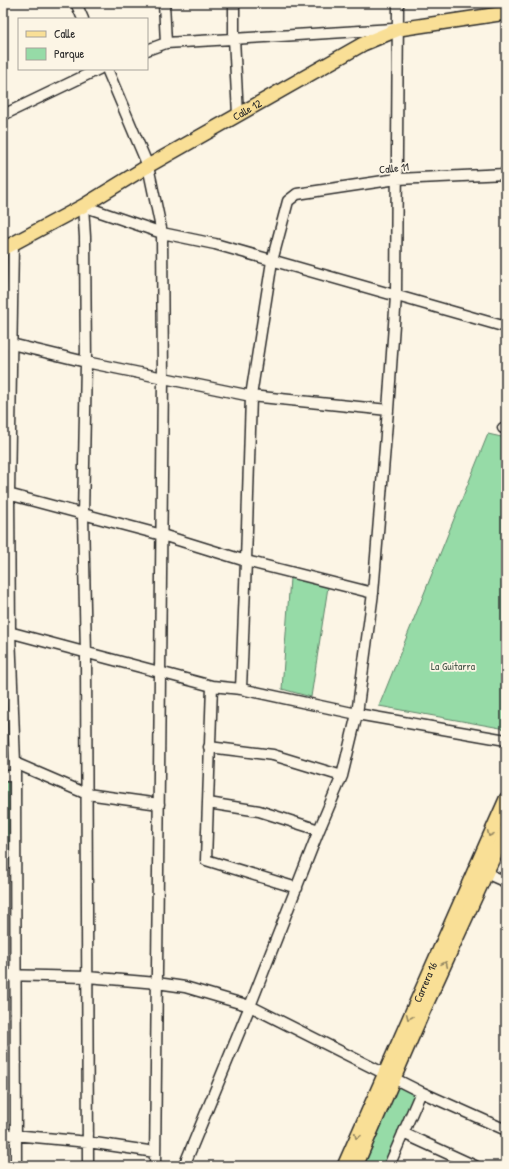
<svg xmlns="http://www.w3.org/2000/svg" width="509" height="1169" font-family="'Patrick Hand',sans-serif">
<rect width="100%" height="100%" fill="#fcf5e5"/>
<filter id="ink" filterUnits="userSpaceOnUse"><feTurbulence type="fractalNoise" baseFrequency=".025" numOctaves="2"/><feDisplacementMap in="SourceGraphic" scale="8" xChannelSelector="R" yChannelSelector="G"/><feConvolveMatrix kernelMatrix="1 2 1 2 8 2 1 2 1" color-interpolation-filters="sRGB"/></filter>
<g filter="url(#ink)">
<!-- green -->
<path fill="#96dba7" stroke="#608369" d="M488 434 506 438V729L379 706Z
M290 578 328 587 311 697 282 689Z
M3 781H10L8 866H3Z
M396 1084 416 1094 385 1166H360Z"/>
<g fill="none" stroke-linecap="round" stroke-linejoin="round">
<!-- minor casing -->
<g stroke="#2b2b2b" stroke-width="13">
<path id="minor" d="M76 3 83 19
M164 3 166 43
M234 3V38L238 115
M147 50 166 43 393 29
M107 69 148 166 162 233 163 378 155 1166
M3 115 99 69
M13 244 9 494 10 633 15 763 16 1166
M3 342 86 362 251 396 388 410
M503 428H506
M4 493 162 535 246 561 373 593
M5 631 212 686 241 689 357 714 506 740
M212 686 206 860 297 888
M241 689 246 561 251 396 272 261 288 201 297 194 397 179 506 174
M209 747 273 755 342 776
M15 763 87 794 159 804
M3 776H15
M208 803 259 811 319 830
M481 871 506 882
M3 975 87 977 157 983 185 987 250 1006 421 1092 506 1130
M403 1133 475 1166
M3 1134 88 1142 155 1152
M88 1166 86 654 83 515 86 362 85 237 83 206 162 233 215 244 506 327
M184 1166 250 1006 319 830 342 776 357 714 373 593 388 410 396 296 398 3
M389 1166 421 1092"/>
</g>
<!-- major casing -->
<g stroke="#2b2b2b" stroke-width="16">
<g id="major">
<path id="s1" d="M3 249 83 206 148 166 363 44 399 29 506 13"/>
<path id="s2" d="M344 1166 506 799"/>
<path d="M356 1166 421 1016 506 830"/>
</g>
</g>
<!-- minor -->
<use href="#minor" stroke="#fcf5e5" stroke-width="10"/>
<!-- major -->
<use href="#major" stroke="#f9df96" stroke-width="13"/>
</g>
<!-- one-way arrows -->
<defs><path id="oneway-chevron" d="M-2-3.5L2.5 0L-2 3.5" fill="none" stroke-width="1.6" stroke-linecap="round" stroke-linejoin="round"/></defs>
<g stroke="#928560">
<use href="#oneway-chevron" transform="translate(490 834) rotate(114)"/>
<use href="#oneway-chevron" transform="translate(445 964) rotate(-66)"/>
<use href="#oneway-chevron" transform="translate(409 1017) rotate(114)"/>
<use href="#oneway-chevron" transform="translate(357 1136) rotate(114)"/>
</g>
</g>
<g text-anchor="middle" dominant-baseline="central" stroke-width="3.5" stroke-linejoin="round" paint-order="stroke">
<!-- street labels -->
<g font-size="11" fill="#2b2b2b" stroke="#fcf5e5">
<text stroke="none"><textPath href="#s1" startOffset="281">Calle 12</textPath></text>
<text transform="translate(394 168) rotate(-6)">Calle 11</text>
<text stroke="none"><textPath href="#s2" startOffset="201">Carrera 16</textPath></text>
</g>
<!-- park labels -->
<g font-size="11" fill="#46574a" stroke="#fcf5e5">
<text x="453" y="666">La Guitarra</text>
</g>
</g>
<!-- margin -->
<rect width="509" height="1169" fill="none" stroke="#fcf5e5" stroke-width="16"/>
<rect x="8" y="8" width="493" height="1153" fill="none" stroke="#2b2b2b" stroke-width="1.5" filter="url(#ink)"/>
<!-- legend -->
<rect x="18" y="18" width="130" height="52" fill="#fcf5e5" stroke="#a8a49b"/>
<rect x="26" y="31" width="20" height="6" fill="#f9df96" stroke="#a8a49b"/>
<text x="54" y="38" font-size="12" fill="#2b2b2b">Calle</text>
<rect x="26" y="48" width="20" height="12" fill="#96dba7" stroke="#a8a49b"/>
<text x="54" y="58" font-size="12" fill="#2b2b2b">Parque</text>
</svg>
